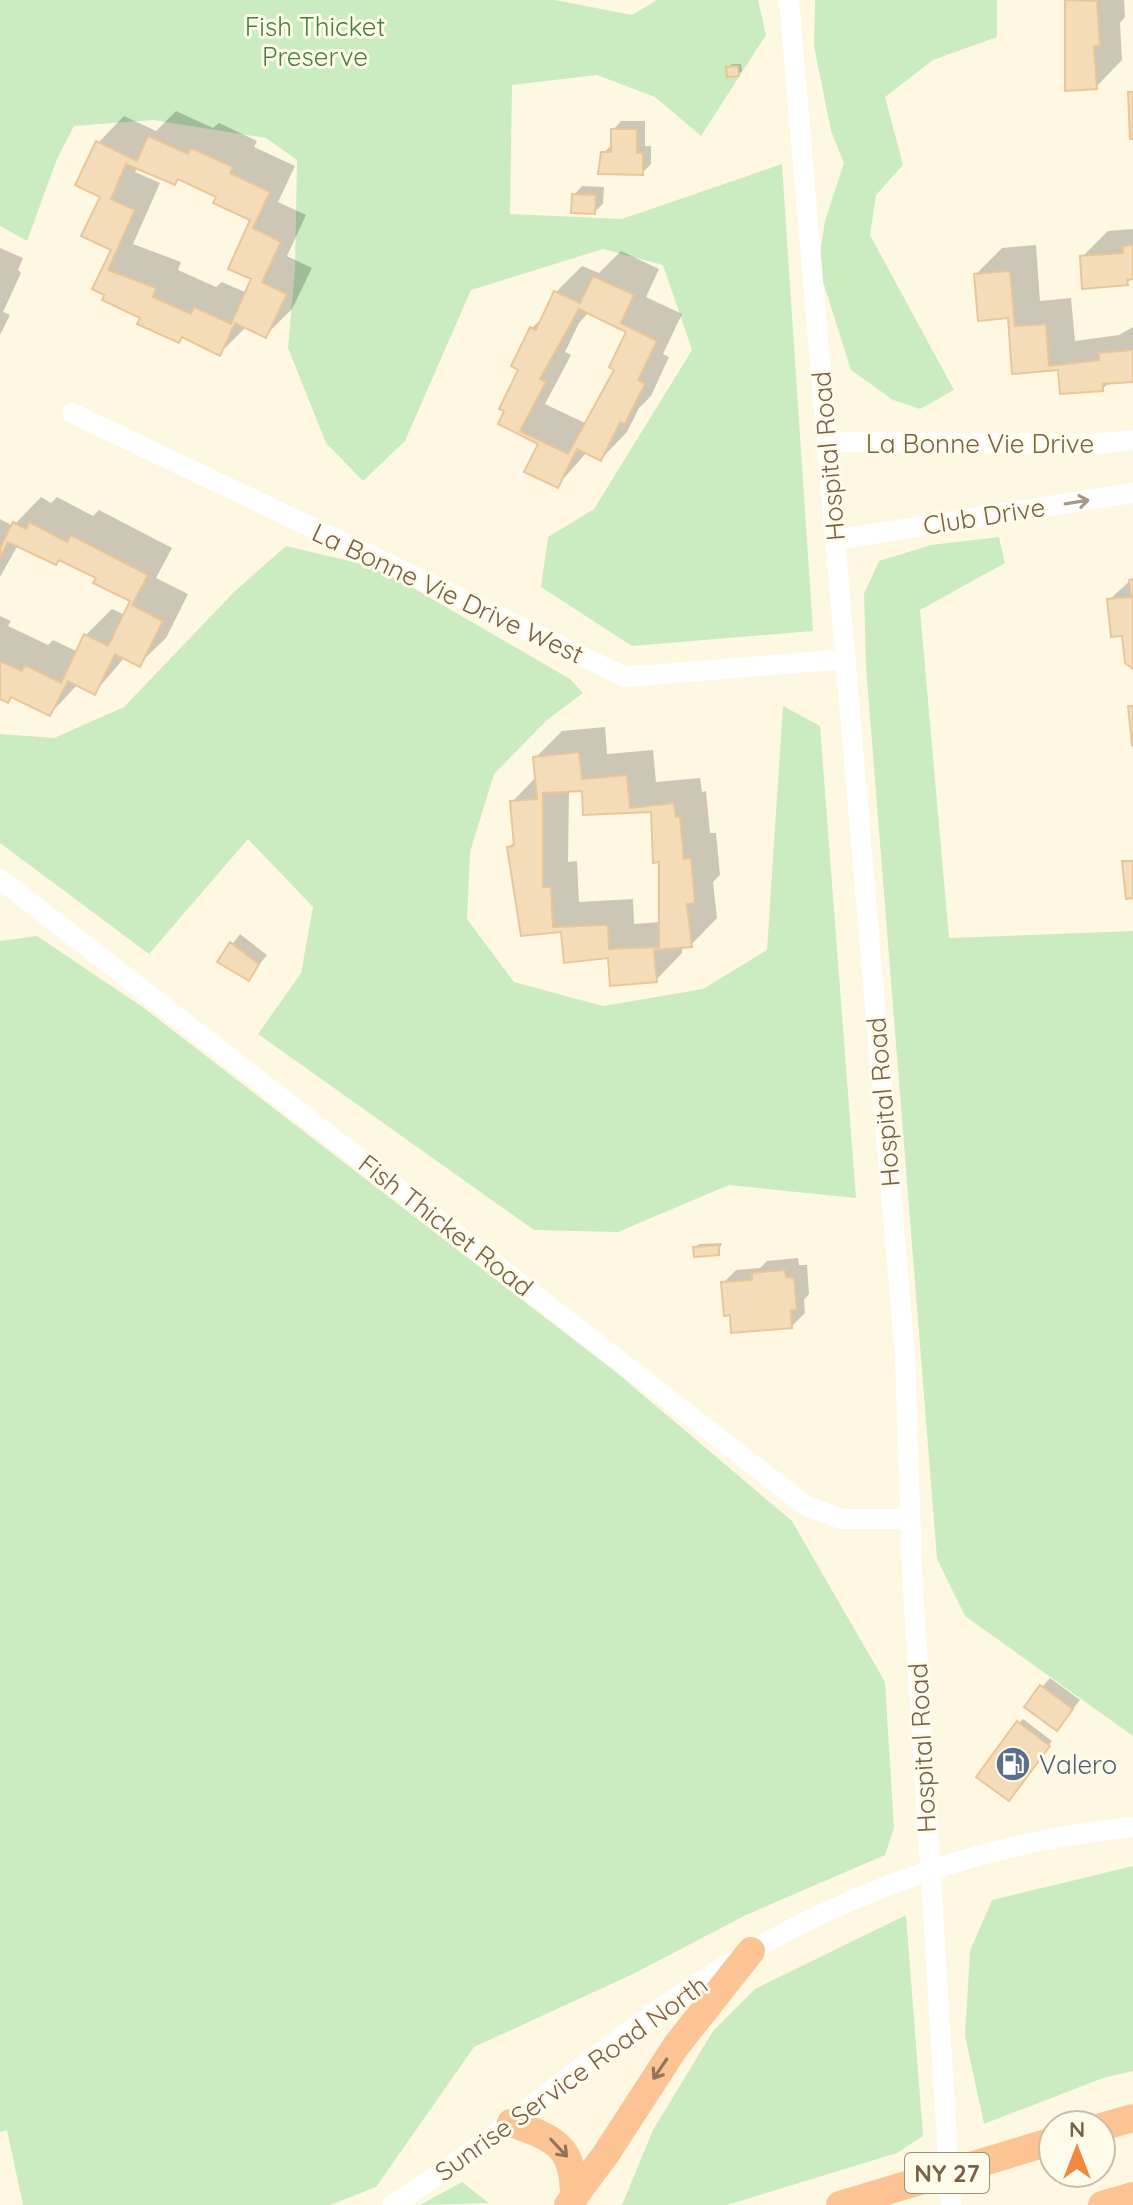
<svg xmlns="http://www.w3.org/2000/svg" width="1133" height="2205" font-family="Quicksand,sans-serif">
<rect width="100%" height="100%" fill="#fef8e3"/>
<!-- green -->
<path fill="#caecc0" d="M0 0H555L632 15 657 0H758L766 35 701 136 655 97 597 75 512 85 510 214 622 219 782 164 813 631 632 646 541 587 548 537 594 509 692 350 663 265 603 249 471 290 405 441 363 481 326 443 288 348 295 269 297 160 266 138 153 120 74 126 57 159 27 241 0 226Z
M815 0H997V37L933 60 885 97 903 165 876 195 870 235 954 390 920 409 893 400 851 370 818 266 825 221 844 163 831 131 814 46Z
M999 537 1005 563 920 610 949 938 1133 931V1736L965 1616 937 1559 866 667 864 594 879 561 931 545Z
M286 546 379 568 570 679 583 693 547 720 494 774 470 852 467 919 514 982 603 1006 703 989 767 950 783 706 820 726 856 1198 729 1185 618 1232 534 1230 258 1034 301 973 313 907 248 839 149 954 0 843V734L54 738 124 707 234 592Z
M37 936 144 1008 617 1373 792 1521 885 1682 894 1828 885 1855 746 1915 633 1974 474 2047 376 2187 330 2205H23L7 2130 0 2132V941Z
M1133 1866V2071L1103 2078 984 2124 965 2036 970 1951 992 1900Z
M906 1915 923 2136 897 2153 727 2205H622L653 2130 713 2031 755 1989Z
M462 2182 489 2203 420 2205Z"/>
<!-- shadow -->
<path fill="#0003" fill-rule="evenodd" d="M1067 0H1124L1125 17 1120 23 1122 60 1096 87 1067 88Z
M732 64H741L742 71 738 74 728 68Z
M176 111 213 128 219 123 257 141 254 147 295 166 278 202 306 215 287 256 312 268 292 309 266 335 247 326 220 353 143 317 95 288 113 249 102 196 98 143 124 116 156 131ZM138 166 175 183 179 178 219 196 252 219 254 278 247 293 222 282 216 287 178 270 181 262 133 244 160 183 135 172Z
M621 121H645V146H651V164L642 173 603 153 613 144V130Z
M582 186 604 187 603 204 594 212 574 195Z
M1133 229V277L1127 283 1082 257 1108 231Z
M1036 245 1040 301 1071 298 1075 341 1119 335 1133 327V380L1110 382 1102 389 1059 368 1014 372 1010 316 976 274 1002 248Z
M0 248 23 258 18 270 21 273 3 312 10 315 0 335Z
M621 251 659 269 646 297 682 314 663 354 669 357 651 396 639 408 627 432 601 459 587 452 557 486 541 443 500 423 532 328 544 316 556 292 582 266 599 273ZM589 312 629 331 617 369 587 424 545 404 571 355 565 352 579 323Z
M41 497 51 503 57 497 93 516 99 510 172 548 156 578 188 594 166 638 139 664 125 657 95 692 78 684 50 714 13 695 8 701 0 697V616L11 621 8 626 48 645 53 640 78 652 86 635 112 609 125 615 134 601 96 582 98 577 60 558 18 545 0 577V519L13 526Z
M1133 578V667L1124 634 1109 600Z
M605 727 607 754 653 750 656 782 700 778 702 792 706 791 710 833H716L720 875 713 882 717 918 691 945 682 946V953L656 980 563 930 522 934 509 847 515 841 512 802 537 776 536 757 562 731ZM584 789 585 813 653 810 661 860V922L634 924 633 899 579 902 577 861 568 862 569 790Z
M240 934 267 955 248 978 219 962Z
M722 1243 718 1253 695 1248 699 1244Z
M798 1258 799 1265H807L809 1294 804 1300 805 1313 792 1326 732 1313 723 1283 736 1270 760 1268 767 1261Z
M1050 1678 1080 1700 1057 1729 1042 1687Z
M1023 1719 1052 1741 1013 1794 1019 1723Z"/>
<!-- building -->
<path fill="#f5dcb9" stroke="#e9c698" stroke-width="2" fill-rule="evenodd" d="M1065 0 1097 1 1100 46H1094L1097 89 1065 91Z
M738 66 739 76 727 77 726 67Z
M1128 92H1133V139H1130Z
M611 129H637V153H643V175L598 174 601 152H611Z
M148 136 188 154 191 148 233 167 230 173 270 192 253 228 281 242 262 282 287 294 266 338 235 323 220 356 182 337 179 343 137 324 140 318 102 300 104 295 92 289 111 250 81 236 100 197 75 185 96 141 137 161ZM126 164 175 185 178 179 216 197 213 203 250 220 228 269 251 279 231 324 194 307 191 314 153 297 156 288 108 270 135 210 111 199Z
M572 194 596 195 595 214 571 213Z
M1133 245V279L1127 280 1128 285 1082 289 1080 256 1123 253V246Z
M1010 271 1015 326 1046 324 1049 366 1099 360V353L1133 350V382L1103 384V391L1060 394 1058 370 1012 374 1008 318 978 321 974 274Z
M593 276 634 295 621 323 657 341 638 380 645 384 625 424 620 422 601 461 577 449 558 488 524 472 538 444 498 424 504 411 499 409 518 370 511 366 530 327 536 330 554 291 580 303ZM579 309 626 332 609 367 614 370 568 454 520 431 546 382 540 379Z
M13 522 26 529 29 522 67 542 71 535 148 575 132 605 163 621 140 667 115 654 95 695 68 681 50 716 11 697 8 703 0 699V661L22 671 25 665 61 683 84 634 108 646 130 601 93 583 96 578 59 560 56 565 8 542 0 558V548Z
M1133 579V669L1125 663 1122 636 1111 637 1107 599 1131 597 1129 580Z
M1128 706H1133V744L1132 745Z
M579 752 582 779 627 775 630 808 674 803 676 817H680L684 859 691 858 695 903 687 904 692 947 654 950 657 982 610 986 608 958 564 963 561 932 521 936 507 847 514 846 510 801 537 799 533 757ZM582 791 583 815 651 812 653 863 659 862V947L609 949 608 925 553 927 551 887H543V793Z
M1122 861H1133V898L1126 899Z
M230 942 259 964 249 981 217 962Z
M719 1245V1255L694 1257 693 1247Z
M785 1270 786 1277 794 1278 797 1310H791L792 1328 731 1333 730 1315 724 1316 721 1282 752 1280V1273Z
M1040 1685 1073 1709 1057 1731 1024 1707Z
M1017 1721 1050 1746 1009 1801 976 1777Z"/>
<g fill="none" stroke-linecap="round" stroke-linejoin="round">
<!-- minor -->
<path stroke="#fff" stroke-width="20" d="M789 0 905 1356 912 1572 951 2205
M72 413 625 677 846 659
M826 442 1094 444 1133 440
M834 540 1133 493
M0 879 806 1506 842 1519H910
M392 2205C489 2145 573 2069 667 2004 807 1907 962 1844 1133 1827"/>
<!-- highway -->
<path stroke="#fcc395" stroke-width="28" d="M511 2123C556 2139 574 2146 574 2198
M1101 2127 1133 2118
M568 2205 606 2154 676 2046 751 1951
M840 2205 1053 2141
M1102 2205 1133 2196"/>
</g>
<!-- one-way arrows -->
<defs><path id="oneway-shaft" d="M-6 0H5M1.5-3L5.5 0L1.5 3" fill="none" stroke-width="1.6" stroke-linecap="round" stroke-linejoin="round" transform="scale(2)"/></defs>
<use stroke="#a79887" href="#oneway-shaft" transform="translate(1077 502) rotate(-9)"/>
<g stroke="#927557">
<use href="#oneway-shaft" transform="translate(660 2069) rotate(124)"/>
<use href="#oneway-shaft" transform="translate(559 2148) rotate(47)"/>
</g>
<!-- icons -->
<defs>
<g id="fuel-disc" transform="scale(1.8)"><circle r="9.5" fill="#5c6f8a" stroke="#fffbeb"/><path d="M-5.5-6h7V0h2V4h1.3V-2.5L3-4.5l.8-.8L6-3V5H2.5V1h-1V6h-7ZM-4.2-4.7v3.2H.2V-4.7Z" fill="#fff"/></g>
</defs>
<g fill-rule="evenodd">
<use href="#fuel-disc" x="1013" y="1764"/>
</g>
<g text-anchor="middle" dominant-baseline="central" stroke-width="6" stroke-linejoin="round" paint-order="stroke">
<!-- shield labels -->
<rect fill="#fffbeb" stroke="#a08f78" stroke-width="2" x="905" y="2153" width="84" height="40" rx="6"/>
<g font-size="24" font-weight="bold" fill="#786147">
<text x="947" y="2173">NY 27</text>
</g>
<!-- park labels -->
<g font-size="26" fill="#457f3e" stroke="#fffbeb">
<text x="315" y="26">Fish Thicket<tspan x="315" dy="30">Preserve</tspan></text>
</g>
<!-- street labels -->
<g font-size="26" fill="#786147" stroke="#fffbeb">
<text x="980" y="443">La Bonne Vie Drive</text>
<text transform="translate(828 456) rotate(-95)">Hospital Road</text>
<text transform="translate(984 516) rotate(-9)">Club Drive</text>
<text transform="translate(448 593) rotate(25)">La Bonne Vie Drive West</text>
<text transform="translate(883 1102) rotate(-95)">Hospital Road</text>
<text transform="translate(446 1225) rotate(38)">Fish Thicket Road</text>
<text transform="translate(922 1748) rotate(-93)">Hospital Road</text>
<text transform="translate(571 2078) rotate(-36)">Sunrise Service Road North</text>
</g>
<!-- service labels -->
<g font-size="26" fill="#4e5e75" stroke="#fffbeb" text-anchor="start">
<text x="1039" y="1764">Valero</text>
</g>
</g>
<!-- north arrow -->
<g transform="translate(1077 2149)"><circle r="38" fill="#fffbeb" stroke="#c9bda9" stroke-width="2"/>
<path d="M0-6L14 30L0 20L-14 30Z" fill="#f08840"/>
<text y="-12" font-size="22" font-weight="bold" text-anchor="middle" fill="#786147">N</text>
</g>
</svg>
